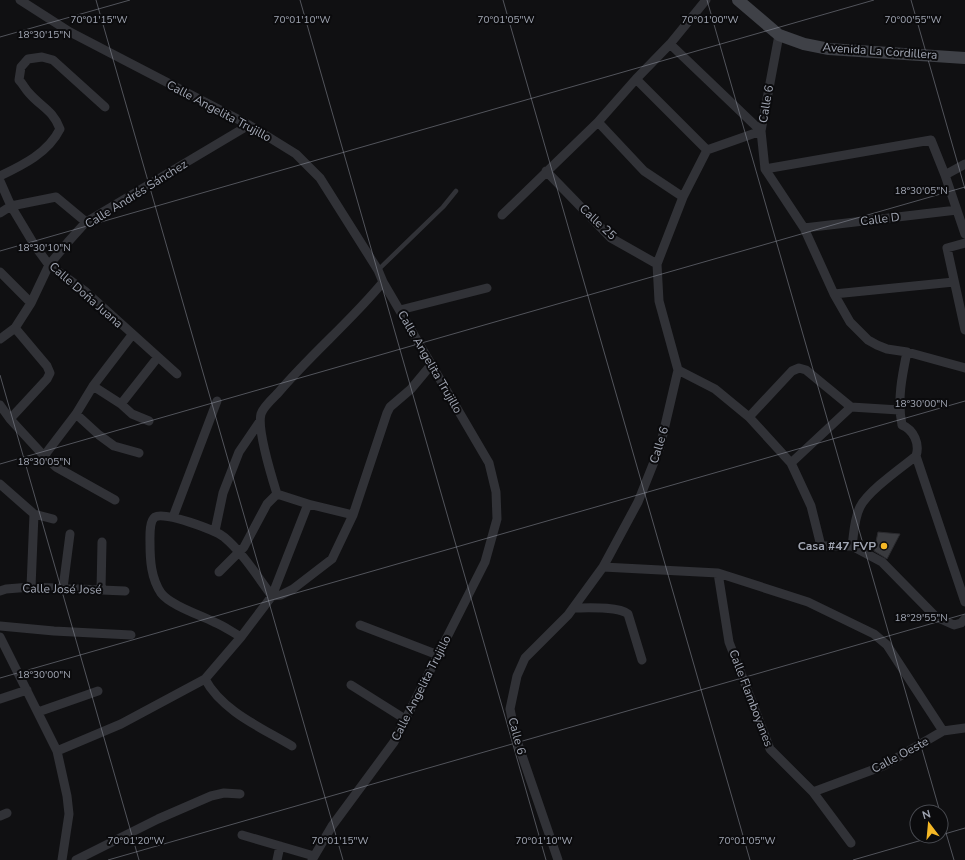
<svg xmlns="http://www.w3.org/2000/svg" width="965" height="860" font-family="'Nunito Sans',sans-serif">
<rect width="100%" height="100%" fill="#101012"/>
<!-- building -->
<path fill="#3a3b3f" stroke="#2a2a2e" d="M878 532 900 534 887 559 874 551Z"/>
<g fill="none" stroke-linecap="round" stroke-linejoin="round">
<!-- service -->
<path stroke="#313237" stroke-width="4.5" d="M378 270 443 207 456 191"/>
<!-- minor -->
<path stroke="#313237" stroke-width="9" d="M20 0 70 32 249 125 296 154 320 178 378 270 383 282 489 463 496 492 497 519 485 562 394 742 332 826 312 860
M779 35 761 131 765 169 804 228 834 294 850 322 868 340 877 345 887 349 907 352C902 376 897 400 902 425 914 430 920 444 916 456L965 602
M670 44 761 131
M636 79 707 150
M598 122 644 171 683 197
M765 169 931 140 945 175 965 234
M546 171 611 238 657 264
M945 175 965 164
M0 176C23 165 48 153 60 129 53 110 41 107 29 93 25 89 23 84 19 80L21 67 28 59 42 57 53 60 105 107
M0 181 11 206 35 246 49 265 86 292 177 374
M0 213 11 206 56 197 86 222
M502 215 598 122 636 79 670 44 706 0
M804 228 957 210
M965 243 947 248 965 330
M0 272 31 303
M834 294 954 282
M400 310 487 288
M0 339 15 328 31 303 49 265 68 242 86 222 249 125
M907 352 965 368
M678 370 715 389 749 417 791 463 811 506 821 546H852
M93 386 121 404 132 414 149 421
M121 404 158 357
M0 405 10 419 44 456 56 467 115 500
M76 414 99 435 114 446 139 453
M749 417 792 371 799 368 806 370 851 407 899 410
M10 419 47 379 50 373 47 366 15 328
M44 456 76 414 93 386 132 335
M916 456C901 468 868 491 860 507 854 519 854 533 852 546L882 562 936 617 954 625 961 623 965 619
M791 463 851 407
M0 484 34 514 53 519
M277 494C272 478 257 429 261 414 263 407 273 398 278 393 311 354 351 321 383 282
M308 504 272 596 241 637C232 632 224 626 214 622 200 615 170 605 161 593 151 578 150 560 150 543 150 537 149 521 155 517 164 511 215 530 224 537 243 553 257 576 272 596L281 595 293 589 332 559 353 515
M173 517 217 401
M215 531 223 493 239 452 260 421
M603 567 718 573 808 602 874 634 887 645 943 731
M219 572 244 547 267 504 277 494 308 504 353 515 387 413 390 407 411 389 431 365
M718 573 729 642 770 749 813 792 851 843
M31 587 34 514
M63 588 70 534
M101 590 102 542
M0 591 6 589 31 587 125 591
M574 608C587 608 618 606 628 614L642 660
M360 625 438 655
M0 626 54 631 131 635
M0 637 57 751 67 796 69 814 62 860
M241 637 205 679C222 711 262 728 292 746
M351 685 405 719
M0 699 27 690
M38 712 98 691
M57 751 121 724 205 679
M813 792 883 766 943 731 965 728
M0 816 7 813
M242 835 314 856
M76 860 158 819 211 796 224 793 240 794
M277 860 280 846
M558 860 516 738 510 709 517 676 525 658 568 615 603 567 638 502 660 447 678 370 659 301 657 264 683 197 707 150 761 131"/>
<!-- secondary -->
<path stroke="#3f4147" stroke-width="12" d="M738 0 779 35 804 44 829 49 965 58"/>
</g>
<!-- ticks -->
<path fill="none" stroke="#a1a6b3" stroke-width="1" stroke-opacity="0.45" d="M96 0 343 860M300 0 546 860M503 0 750 860M707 0 940 812M911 0 965 189M0 37 130 0M0 251 874 0M0 375 139 860M0 464 965 187M0 678 965 401M941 816 954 860M941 835 965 828M108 860 965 614M853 860 936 836"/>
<!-- markers -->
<circle fill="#f5b826" stroke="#0b0b0d" stroke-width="1.5" cx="884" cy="546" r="4"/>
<g text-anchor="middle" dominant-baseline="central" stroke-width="4" stroke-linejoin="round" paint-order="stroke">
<!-- street labels -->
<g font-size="12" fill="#a1a6b3" stroke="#0b0b0d">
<text transform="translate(880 51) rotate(4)">Avenida La Cordillera</text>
<text transform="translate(766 104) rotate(-80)">Calle 6</text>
<text transform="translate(219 111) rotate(28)">Calle Angelita Trujillo</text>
<text transform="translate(136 194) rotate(-32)">Calle Andrés Sánchez</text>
<text transform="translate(880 219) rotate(-7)">Calle D</text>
<text transform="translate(598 222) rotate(43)">Calle 25</text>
<text transform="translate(86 295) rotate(41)">Calle Doña Juana</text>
<text transform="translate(430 362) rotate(60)">Calle Angelita Trujillo</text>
<text transform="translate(659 445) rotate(-73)">Calle 6</text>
<text transform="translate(62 589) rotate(1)">Calle José José</text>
<text transform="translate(421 688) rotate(-63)">Calle Angelita Trujillo</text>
<text transform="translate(751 698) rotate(69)">Calle Flamboyanes</text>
<text transform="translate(517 736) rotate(75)">Calle 6</text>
<text transform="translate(900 755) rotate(-28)">Calle Oeste</text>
</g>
<!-- poi labels -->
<g font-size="12" font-weight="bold" fill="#a1a6b3" stroke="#0b0b0d" text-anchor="end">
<text x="876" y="546">Casa #47 FVP</text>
</g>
</g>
<g font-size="10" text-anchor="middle" fill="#a1a6b3" stroke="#0b0b0d" stroke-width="4" stroke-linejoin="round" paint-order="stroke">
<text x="99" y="23">70°01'15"W</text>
<text x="302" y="23">70°01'10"W</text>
<text x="506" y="23">70°01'05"W</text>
<text x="710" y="23">70°01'00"W</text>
<text x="913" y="23">70°00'55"W</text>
<text x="44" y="38">18°30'15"N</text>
<text x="921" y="194">18°30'05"N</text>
<text x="44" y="251">18°30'10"N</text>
<text x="921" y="407">18°30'00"N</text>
<text x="44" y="465">18°30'05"N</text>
<text x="921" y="621">18°29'55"N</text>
<text x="44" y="678">18°30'00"N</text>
<text x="136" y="844">70°01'20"W</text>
<text x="340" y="844">70°01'15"W</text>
<text x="544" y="844">70°01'10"W</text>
<text x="747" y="844">70°01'05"W</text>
</g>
<!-- north arrow -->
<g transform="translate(929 824) rotate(344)"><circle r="19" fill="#0b0b0d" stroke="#47494f"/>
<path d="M0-3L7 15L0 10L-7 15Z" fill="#f5b826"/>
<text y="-6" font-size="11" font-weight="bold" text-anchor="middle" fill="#a1a6b3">N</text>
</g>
</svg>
